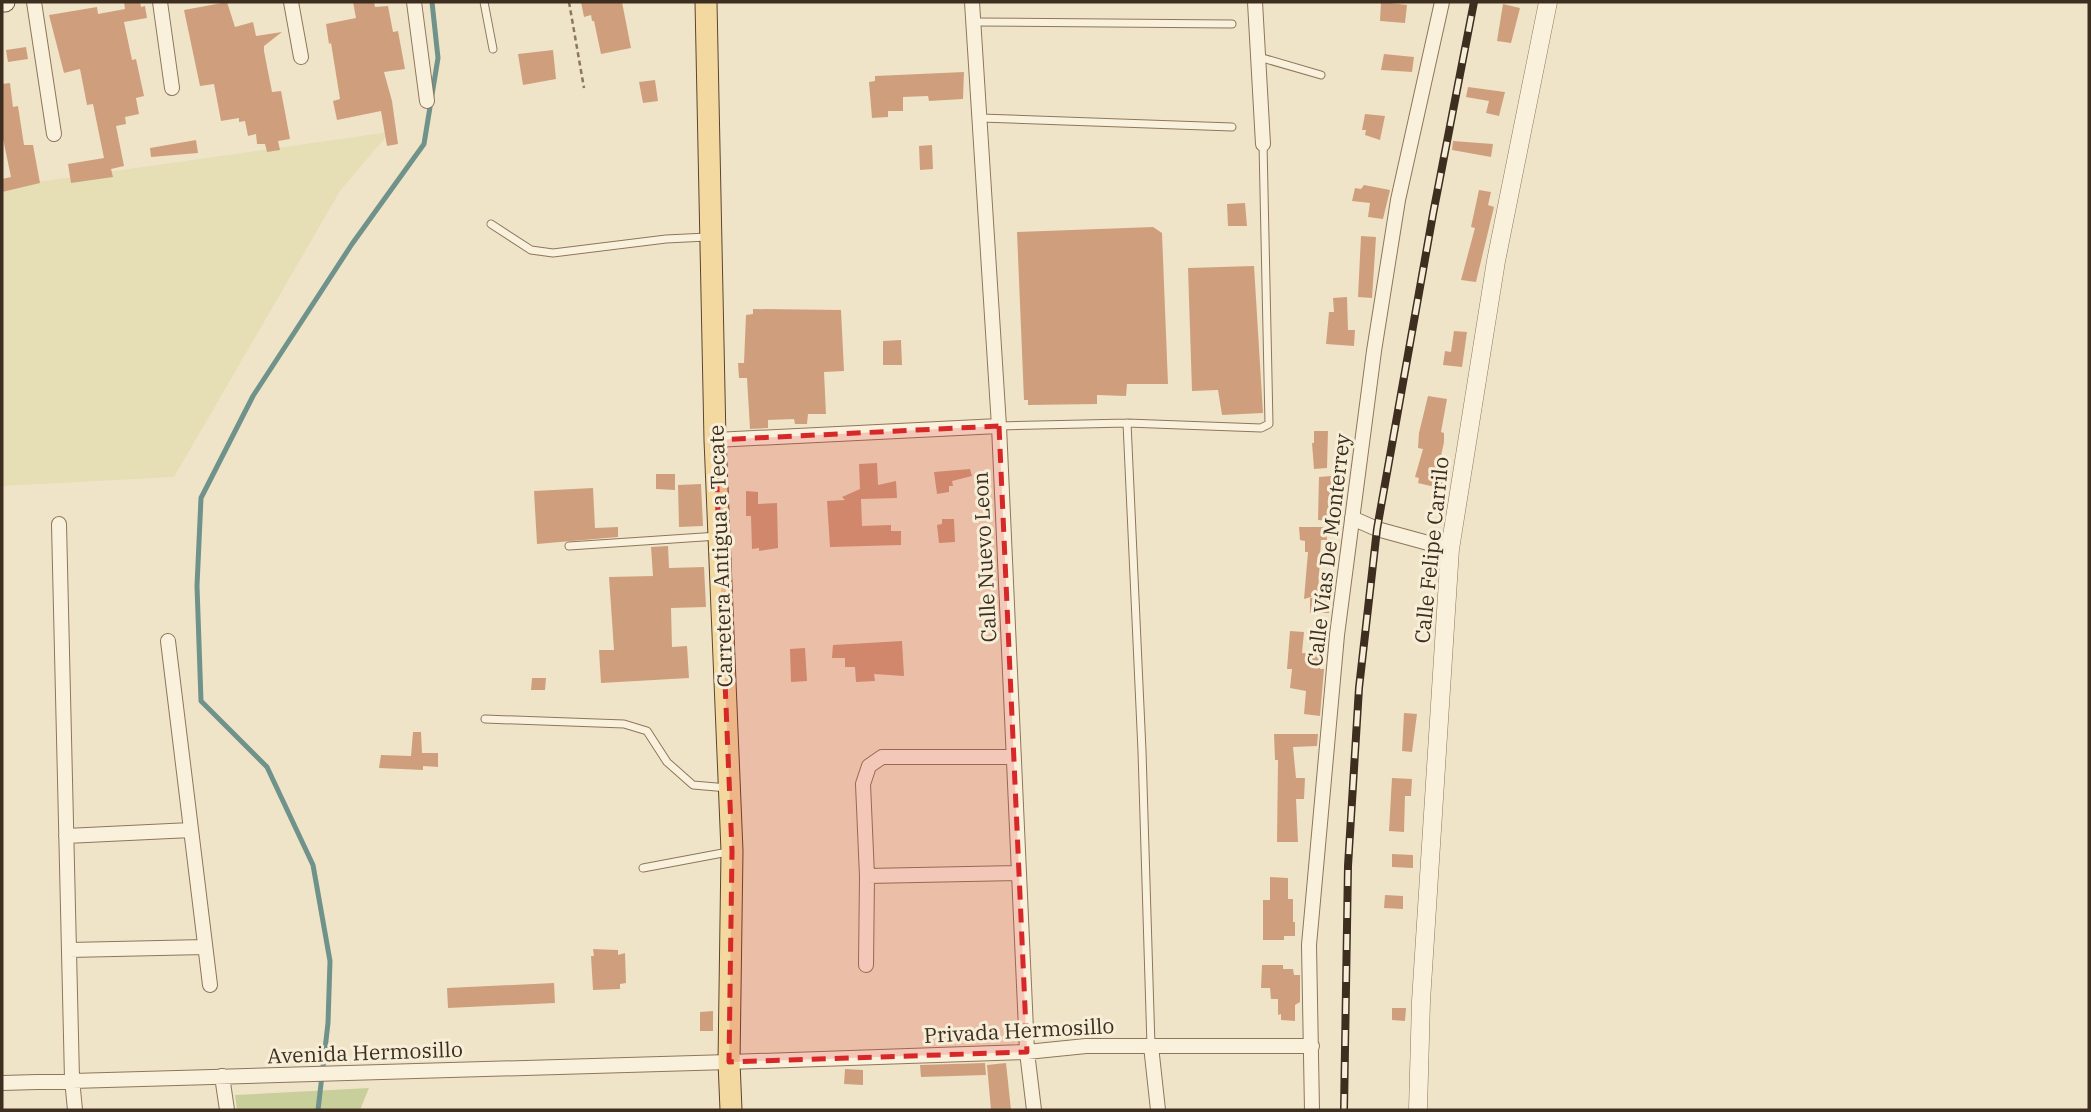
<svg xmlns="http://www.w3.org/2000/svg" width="2091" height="1112" font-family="'IBM Plex Serif',serif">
<rect width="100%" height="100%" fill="#f0e4c8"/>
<!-- farmland -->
<path fill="#e6deb5" d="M390 132 340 191 174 477 2 486V187Z"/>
<!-- green -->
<path fill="#c9cf9b" d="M369 1088 360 1110H237L235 1095Z"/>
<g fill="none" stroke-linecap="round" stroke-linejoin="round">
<!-- stream -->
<path stroke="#6f938a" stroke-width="5" d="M318 1110 328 1023 330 961 313 865 267 767 201 701 197 586 201 498 253 396 352 244 424 144 438 58 432 2"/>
</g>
<!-- building -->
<path fill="#cf9f7d" d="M124 2H140L141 7 145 6 147 18 124 22 132 60 136 59 144 96 136 98 139 114 125 117 126 124 116 126 124 166 111 169 113 177 71 183 68 164 104 158 93 104 87 105 80 69 64 73 49 15 97 7 98 14 125 9Z
M227 2 235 27 253 22 256 36 282 32 264 46V51L272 92 281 91 290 139 278 141 280 150 267 152 265 144H257L256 134 248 136 245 121 239 122V118L221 121 214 84 200 86 184 10Z
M353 2H374L375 7 388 6 393 32 398 31 405 69 384 72 392 101 398 144 387 146 381 111 337 120 333 101 340 99 331 43 329 44 326 24 356 18Z
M581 2H622L631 48 601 54 594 21H592L591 15 584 17Z
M1381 2 1407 5 1405 23 1380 21Z
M1503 4 1520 8 1511 43 1497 41Z
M26 47 28 59 8 62 6 50Z
M553 50 556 79 523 85 518 54Z
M1384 54 1414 57 1412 72 1381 70Z
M964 72 963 99 929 101 928 96 903 97V111H888V117L872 118 869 82 875 81V76Z
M655 80 658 101 643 103 639 82Z
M10 83 13 107 18 106 24 145H33L40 183 2 192V179L11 177 2 134V84Z
M1468 87 1505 92 1499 116 1486 113 1489 101 1466 97Z
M1365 114 1385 116 1380 140 1365 135 1366 130H1362Z
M196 140 198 153 151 157 150 148Z
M1453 141 1493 144 1491 157 1452 150Z
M932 145 933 169 920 170 919 146Z
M1364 185 1390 190 1383 219 1368 217 1370 203 1352 201 1355 188 1361 189Z
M1479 190 1491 192 1488 205 1494 207 1476 282 1461 280 1475 228 1471 227Z
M1245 203 1247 226H1228L1227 204Z
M1153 227 1162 233 1168 384H1127L1126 396 1097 395V404L1028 405V400H1024L1017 232Z
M1361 236 1376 237 1372 298 1358 297Z
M1254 266 1263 413 1222 415 1218 390 1192 391 1188 268Z
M1347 297 1348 330H1355L1354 346 1326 344 1329 312H1334L1333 298Z
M753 309 841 310 844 371 824 372 826 414H808L807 424H795L794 419 768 420V428L750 429 747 378H739L738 363H744L746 315 753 314Z
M1454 331 1467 332 1462 367 1443 365 1445 351 1451 352Z
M901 340 902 365H883V341Z
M1428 396 1447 399 1441 432 1444 433V442L1437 474 1446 477 1443 489 1418 483 1419 478 1415 477 1423 449 1418 448 1419 433Z
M1314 431H1328L1327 468 1314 469 1312 443H1314Z
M877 463 878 485 896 481 897 498 861 499 862 526 891 525V531H901V545L830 547 827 501 845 500 842 497 860 489 859 464Z
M970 469 972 476 952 481 953 486H949V492L937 494 934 472Z
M656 474H675V490L656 489Z
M1331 476V500L1340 502 1341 505 1340 522 1318 520 1319 477Z
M701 484 703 526 679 527 678 485Z
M593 488 595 528 618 527V537L537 544 534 491Z
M746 491 758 492V504L777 503 778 548 759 551V548L752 549 751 516H746Z
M942 519H954L955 542 939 543 937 525 942 524Z
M1299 527H1326L1327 540H1321L1318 595 1304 599 1308 552H1305V541L1300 540Z
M668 546 669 568 704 567 706 607 671 608 672 647 687 646 689 678 601 683 599 650H614L609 577 653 576 651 547Z
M1329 597V613H1310V598Z
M1290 631 1304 632 1302 653 1319 654 1320 669H1324L1320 716 1304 714 1306 691 1290 688 1292 669H1287Z
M902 641 904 676 874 674 875 681 856 682 855 667H845V658H832L833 645Z
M805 648 807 681 791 682 790 649Z
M532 678H546L545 690H531Z
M1404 713 1417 714 1412 752 1402 751Z
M413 732H421L422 753H438V767L423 766V770L379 768 381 755 411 756Z
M1274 734H1318L1317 746 1293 747 1296 778H1305L1304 799H1296L1298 842H1277L1278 760H1275Z
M1392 778 1412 779 1411 796H1405L1404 832 1389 831Z
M1392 854 1413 855V868L1392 867Z
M1270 877 1288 878V899H1293V922H1295V936H1284V940H1263V900H1270Z
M1385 895 1403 896V909L1384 908Z
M593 949 618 950V955L625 953 626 983 620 984V989L593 990 591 956H594Z
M1262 965H1283V969H1293L1294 975H1300V1002L1295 1005V1021L1281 1020V1014L1278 1015V999H1271L1270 988H1261Z
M554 983 555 1003 448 1008 447 988Z
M1392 1008H1406L1405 1021 1392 1020Z
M713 1011V1031H700V1012Z
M985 1063 986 1075 921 1077 920 1065Z
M1006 1063 1011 1110H991L987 1065Z
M845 1069 863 1070V1085L844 1084Z"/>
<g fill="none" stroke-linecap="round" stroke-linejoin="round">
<!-- service casing -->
<g stroke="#8d765c" stroke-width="9">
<path id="service" d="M484 2 493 49
M974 22 1232 24
M1259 57 1321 75
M980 118 1232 127
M491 224 531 250 553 253 666 239 707 237
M1127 423 1142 751 1151 1046
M1000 426 1127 423 1261 428 1269 424 1263 144
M569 546 718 536
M485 719 624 724 647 731 667 762 693 785 728 788
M643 868 728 852"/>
</g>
<!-- minor casing -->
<g stroke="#8d765c" stroke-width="16">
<path id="minor" d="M34 2 54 134
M160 2 172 88
M291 2 301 57
M414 2 427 101
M972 2 999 426 1027 1052 1034 1110
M1255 2 1263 144
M715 440 999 426
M1352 518 1377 529 1450 549
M59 524 72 1079 75 1110
M168 641 210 985
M66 836 191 830
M867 876 1018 873
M69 950 205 947
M866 965 867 876 863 784 869 766 882 757H1014
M1151 1046 1158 1110
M222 1076 227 1110
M2 1083 729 1062 1027 1052 1086 1046H1312
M1312 1110 1309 945 1337 635 1374 351 1398 200 1442 2"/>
</g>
<!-- tertiary casing -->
<g stroke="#8d765c" stroke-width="19">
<path id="tertiary" d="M1418 1110 1421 1001 1450 549 1496 261 1548 2"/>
</g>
<!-- secondary casing -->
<g stroke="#6f573f" stroke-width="21">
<path id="secondary" d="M2 2H5"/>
</g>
<!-- primary casing -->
<g stroke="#5b4430" stroke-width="23">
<path id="primary" d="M706 2 715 440 732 851 729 1062 731 1110"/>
</g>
<!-- path -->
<path stroke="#8d765c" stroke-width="2.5" stroke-dasharray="5 3.5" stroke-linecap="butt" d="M569 2 584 88"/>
<!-- service -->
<use href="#service" stroke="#faf1dc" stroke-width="7"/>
<!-- minor -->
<use href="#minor" stroke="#faf1dc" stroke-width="14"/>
<!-- tertiary -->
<use href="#tertiary" stroke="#faf1dc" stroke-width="18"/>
<!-- secondary -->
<use href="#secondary" stroke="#faf1dc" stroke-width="19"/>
<!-- primary -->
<use href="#primary" stroke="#f3d9a0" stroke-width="21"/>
<!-- rail casing -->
<g stroke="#3d2e20" stroke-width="8">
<path id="rail" d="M1344 1110 1348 866 1359 688 1377 529 1433 214 1474 2"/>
</g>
<!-- rail -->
<use href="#rail" stroke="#f7eed8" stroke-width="5" stroke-dasharray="16" stroke-linecap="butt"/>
</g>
<!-- marked area -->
<path fill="#d62828" fill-opacity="0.2" stroke="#d62828" stroke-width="5" stroke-dasharray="14 9" stroke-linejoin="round" d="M999 426 1027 1052 729 1062 732 851 715 440Z"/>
<g text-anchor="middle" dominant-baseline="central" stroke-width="6" stroke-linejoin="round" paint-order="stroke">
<!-- street labels -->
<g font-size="21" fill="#3d2e20" stroke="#f7eed8">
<text transform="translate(1328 550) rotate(-83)">Calle Vías De Monterrey</text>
<text transform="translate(1431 550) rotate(-84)">Calle Felipe Carrilo</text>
<text transform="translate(720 556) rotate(-92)">Carretera Antigua a Tecate</text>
<text transform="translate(984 557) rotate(-93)">Calle Nuevo Leon</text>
<text transform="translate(1019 1030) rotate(-3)">Privada Hermosillo</text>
<text transform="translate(365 1052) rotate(-2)">Avenida Hermosillo</text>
</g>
</g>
<!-- border -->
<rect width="2091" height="1112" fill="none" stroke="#3d2e20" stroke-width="7"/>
</svg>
